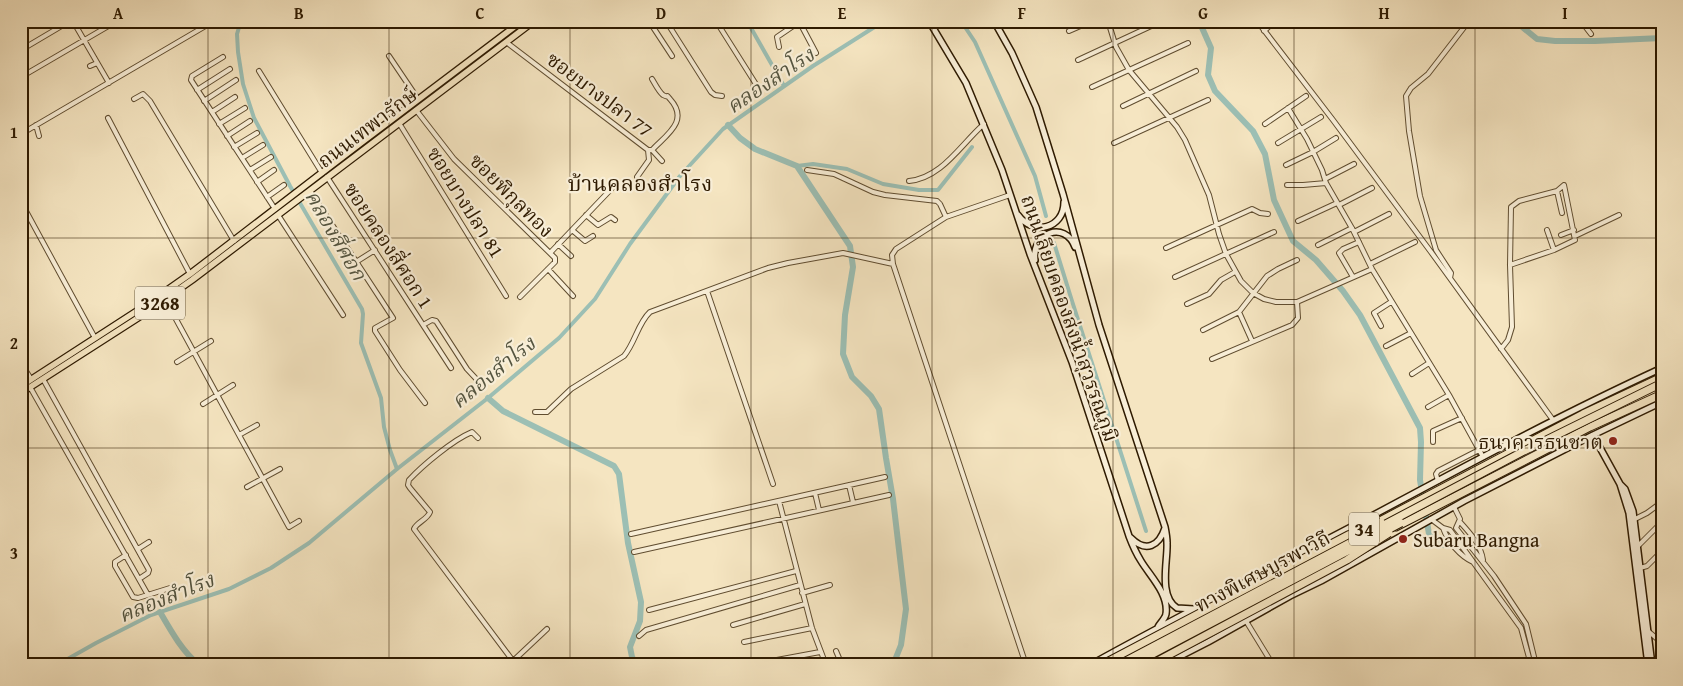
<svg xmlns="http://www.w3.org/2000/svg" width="1683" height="686" font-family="'Gentium Book Plus','Noto Serif Thai',serif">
<rect width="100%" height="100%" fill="#f5e5c1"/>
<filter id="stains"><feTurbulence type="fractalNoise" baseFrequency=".004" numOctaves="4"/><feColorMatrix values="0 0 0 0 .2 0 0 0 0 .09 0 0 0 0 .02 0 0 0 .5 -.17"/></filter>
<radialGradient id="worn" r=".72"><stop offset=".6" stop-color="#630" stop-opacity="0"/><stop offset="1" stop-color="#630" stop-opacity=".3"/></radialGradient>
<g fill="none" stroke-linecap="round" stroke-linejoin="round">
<!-- canal -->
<path stroke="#9cbfb4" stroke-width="4" d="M241 21 237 34 238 52 243 84 254 118 290 186 362 309 363 314 361 343 381 398 384 427 390 450 397 469
M747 21 784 86
M961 21 975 42 1035 176 1046 216
M797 166 813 164 847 169 883 184 919 190H938L972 147
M1054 243 1072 301 1146 531
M57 665 96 643 151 615 229 589 271 568 309 543 397 469 488 398 559 338 595 299 630 244 680 176 723 129 813 66 884 21"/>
<!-- river -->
<path stroke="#9cbfb4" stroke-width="6" d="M1199 21 1211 48 1208 75 1215 91 1253 131 1265 154 1274 200 1293 241 1316 260 1343 291 1360 315 1420 428 1421 442 1420 480 1429 534 1443 545
M1515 21 1537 39 1555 41H1595L1662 38
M728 125 740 138 755 149 797 166 850 246 853 267 845 315 843 354 852 377 871 396 879 409 886 458 893 499 906 609 901 645 893 665
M488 398 503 411 614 466 619 474 628 543 641 602 640 621 630 647 632 657 637 665
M160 612C171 631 182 651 199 665"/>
<!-- street casing -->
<g stroke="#604d30" stroke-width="6">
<path id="street" d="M73 21 109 83
M649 21 672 56
M666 21 711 92 715 95 722 96
M716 21 759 89
M799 21 816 53
M853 21 855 24
M1108 21 1116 47 1129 70 1177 127 1185 140 1209 195 1219 234 1226 254 1241 281 1253 293 1264 299 1276 302H1297L1372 269
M1257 21 1333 120 1431 252 1553 420
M1581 21 1591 34
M21 23 24 21
M1069 31 1092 21
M1264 31 1275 21
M506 42 648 150H652C666 135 690 121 670 99 665 93 670 99 663 95 659 92 655 84 652 79
M779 47 777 37 799 22
M21 50 70 21
M389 56 418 99
M223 57 192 76 191 80 275 209
M1078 60 1162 21
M90 66 97 63
M259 71 322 173
M21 77 117 21
M1092 87 1188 43
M197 90 230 69
M134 99 143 94 150 101 234 241
M204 101 236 80
M1123 106 1196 71
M1288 108 1307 139 1322 170 1326 183 1353 230 1372 269 1449 395 1483 457
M416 110 454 159 555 258V262L520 297
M212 112 235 97
M108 118 190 274
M399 123 506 296
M219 124 245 108
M1265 124 1306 96
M36 125 39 136
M21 134 214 21
M227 136 250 121
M1114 143 1208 100
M1278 143 1321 117
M234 147 257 133
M652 150 662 161
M242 158 263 145
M1286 165 1313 152 1336 138
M250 170 271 157
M807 170 834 174 873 192 885 195 937 201 940 204 946 217
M327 177 423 325 432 320 436 321 467 369 481 384
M1325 179 1354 164
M909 181C942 178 961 144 984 124
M257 182 274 170
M641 183 637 177 649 160 648 150
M1287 185H1303L1326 183
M310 191 393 318 375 328V331L400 370 425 403
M267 197 284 185
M21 202 95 338
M1339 205 1372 188
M278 215 343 315
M586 215 598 225 611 217 615 220
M1298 221 1337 203
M572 230 585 241 593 236
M1547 230 1554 250
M1354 232 1389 214
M1561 235 1574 230
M1575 236 1619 215
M558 244 571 256
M1318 245 1352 228
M1166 248 1252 209 1260 213 1268 214
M550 253 616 184
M356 262 375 250
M893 264 892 255 896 249 946 217 1010 195
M1370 264 1415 242
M1510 265 1554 250 1575 240 1564 185 1557 191
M548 269 573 296
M1175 277 1274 232
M1353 277 1339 253 1343 249 1359 242
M1450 278 1451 273 1436 250 1420 196 1409 131 1406 96 1411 88 1428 74 1469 21
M707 291 773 484
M165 299 289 527 299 521
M1187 304 1209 294 1221 280 1235 272
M1239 312 1252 341
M423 325 451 368
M1381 326 1374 313 1391 302
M1203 330 1239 312 1267 276 1278 269 1297 260
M1386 346 1411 333
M1501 349 1508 340 1512 327 1510 265 1511 207 1519 201 1557 191 1562 213
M1212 359 1292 325 1298 318 1297 302
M177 362 211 341
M21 363 31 379
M1412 374 1429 363
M43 379 149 570 148 573 139 579
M30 387 148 595
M203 404 233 385
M1428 407 1449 395
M535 412H547L571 389 624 356C635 343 638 323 650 312L768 268 788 263 843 253 893 264 1026 665
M239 435 257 425
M478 438 472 432C453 440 423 465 409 480L408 485 410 488 430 512C427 520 417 522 414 529L516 665
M1433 442V431L1462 418
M1438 481 1436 474 1438 471 1479 450
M849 485 853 502
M247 487 280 469
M815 493 819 510
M779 501 812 628 826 665
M1454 507 1460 519 1456 528 1494 576 1526 624 1536 665
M1431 519 1443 528 1450 530 1521 628 1531 665
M1635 519 1647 513 1662 502
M1460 522C1470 533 1481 545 1483 560
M1443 528C1448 542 1460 556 1473 562
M631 534 885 477
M1637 547 1662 522
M138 549 149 542
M634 552 889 495
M126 555 115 562V566L133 597 138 598 170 588
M1640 568 1647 566 1662 551
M802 593 830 585
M649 610 796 571
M1246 621 1273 665
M733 625 805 604
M1648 631 1662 643
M639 636 646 630 800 585
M744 642 812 628
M836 651 842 665
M513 661 547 629
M766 662 820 652"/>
</g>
<!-- secondary casing -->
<g stroke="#2e1a00" stroke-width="8">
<path id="secondary" d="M929 21 966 83 1002 170 1030 254 1072 362 1129 536C1132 544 1136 553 1141 561 1150 576 1169 594 1166 614 1165 619 1160 623 1158 627
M994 21 1012 53 1036 107 1063 194 1099 325 1165 527C1166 532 1167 538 1167 543 1168 561 1158 596 1177 608L1194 609
M1018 215C1033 236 1064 229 1064 202
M1035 260C1031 233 1065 220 1075 247
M1593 435 1620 484 1629 513 1648 665
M1620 484 1625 489 1633 511 1652 665
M1131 538C1146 553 1159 546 1165 528
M1090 665C1182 614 1275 567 1368 518 1465 466 1562 414 1662 368
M1163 665 1208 642 1290 596 1321 581 1464 501 1593 435 1662 402"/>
</g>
<!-- primary casing -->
<g stroke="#2e1a00" stroke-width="8">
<path id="primary" d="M21 386 143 307 190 274 358 145 522 21
M21 393 141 316 192 280 534 21"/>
</g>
<!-- highway casing -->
<g stroke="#2e1a00" stroke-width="9">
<path id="highway" d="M1376 523 1583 414 1662 377
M1396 527 1590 427 1662 394"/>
</g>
<!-- street -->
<use href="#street" stroke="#f8eed7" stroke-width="4"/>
<!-- secondary -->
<use href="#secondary" stroke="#f8eed7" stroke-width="5"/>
<!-- primary -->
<use href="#primary" stroke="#f5e5c1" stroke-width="5.5"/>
<!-- highway -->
<use href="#highway" stroke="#f5e5c1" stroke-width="7"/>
<!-- highway-bridge casing -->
<g stroke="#2e1a00" stroke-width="9" stroke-linecap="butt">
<path id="highway-bridge" d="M1101 665 1348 535 1381 522
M1118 665 1524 451 1662 383
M1132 665 1401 523
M1150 665 1347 560 1389 533"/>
</g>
<!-- highway-bridge -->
<use href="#highway-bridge" stroke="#f5e5c1" stroke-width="7"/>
</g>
<!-- grid -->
<path fill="none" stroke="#2e1a00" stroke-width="1" stroke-opacity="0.55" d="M208 21V665M389 21V665M570 21V665M751 21V665M932 21V665M1113 21V665M1294 21V665M1475 21V665M21 238H1662M21 448H1662"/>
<!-- markers -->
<g fill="#8f2418" stroke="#f8eed7" stroke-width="2">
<circle cx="1613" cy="441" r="5"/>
<circle cx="1403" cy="539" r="5"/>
</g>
<g text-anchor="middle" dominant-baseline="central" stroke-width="4.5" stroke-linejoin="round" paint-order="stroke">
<!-- shield labels -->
<g fill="#f8eed7" stroke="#6b5a40" stroke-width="1">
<rect x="135" y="286.5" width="50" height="33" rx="4"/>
<rect x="1349" y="512.5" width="30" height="33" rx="4"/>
</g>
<g font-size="19" font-weight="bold" fill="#2e1a00">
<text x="160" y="303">3268</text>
<text x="1364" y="529">34</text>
</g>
<!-- street labels -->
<g font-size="20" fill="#2e1a00" stroke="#f8eed7">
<text transform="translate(600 94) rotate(37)">ซอยบางปลา 77</text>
<text transform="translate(367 127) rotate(-37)">ถนนเทพารักษ์</text>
<text transform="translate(512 195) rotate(45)">ซอยพิกุลทอง</text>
<text transform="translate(466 202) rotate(58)">ซอยบางปลา 81</text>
<text transform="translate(389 245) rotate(57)">ซอยคลองสี่ศอก 1</text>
<text transform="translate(1070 318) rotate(71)">ถนนเลียบคลองส่งน้ำสุวรรณภูมิ</text>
<text transform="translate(1262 571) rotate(-28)">ทางพิเศษบูรพาวิถี</text>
</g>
<!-- poi labels -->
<g font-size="20" fill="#2e1a00" stroke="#f8eed7" text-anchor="end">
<text x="1603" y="441">ธนาคารธนชาต</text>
<text x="1413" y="539" text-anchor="start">Subaru Bangna</text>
</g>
<!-- water labels -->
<g font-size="21" font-style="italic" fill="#54543f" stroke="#f8eed7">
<text transform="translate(770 80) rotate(-34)">คลองสำโรง</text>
<text transform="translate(336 235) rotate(60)">คลองสี่ศอก</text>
<text transform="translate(493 372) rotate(-39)">คลองสำโรง</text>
<text transform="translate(166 597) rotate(-22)">คลองสำโรง</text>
</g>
<!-- quarter labels -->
<g font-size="22" fill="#2e1a00" stroke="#f8eed7">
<text x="640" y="183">บ้านคลองสำโรง</text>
</g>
</g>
<!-- margin -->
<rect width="1683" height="686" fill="none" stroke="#f5e5c1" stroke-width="55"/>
<rect x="28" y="28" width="1628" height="630" fill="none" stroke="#2e1a00" stroke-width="2"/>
<g font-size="16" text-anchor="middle" font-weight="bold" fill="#2e1a00">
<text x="118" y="19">A</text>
<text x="299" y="19">B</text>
<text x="480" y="19">C</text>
<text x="661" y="19">D</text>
<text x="842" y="19">E</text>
<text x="1022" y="19">F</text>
<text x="1203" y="19">G</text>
<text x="1384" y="19">H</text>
<text x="1565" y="19">I</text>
<text x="14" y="138">1</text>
<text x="14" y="349">2</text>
<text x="14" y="559">3</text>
</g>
<rect width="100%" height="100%" filter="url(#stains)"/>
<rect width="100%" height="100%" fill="url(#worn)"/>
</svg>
